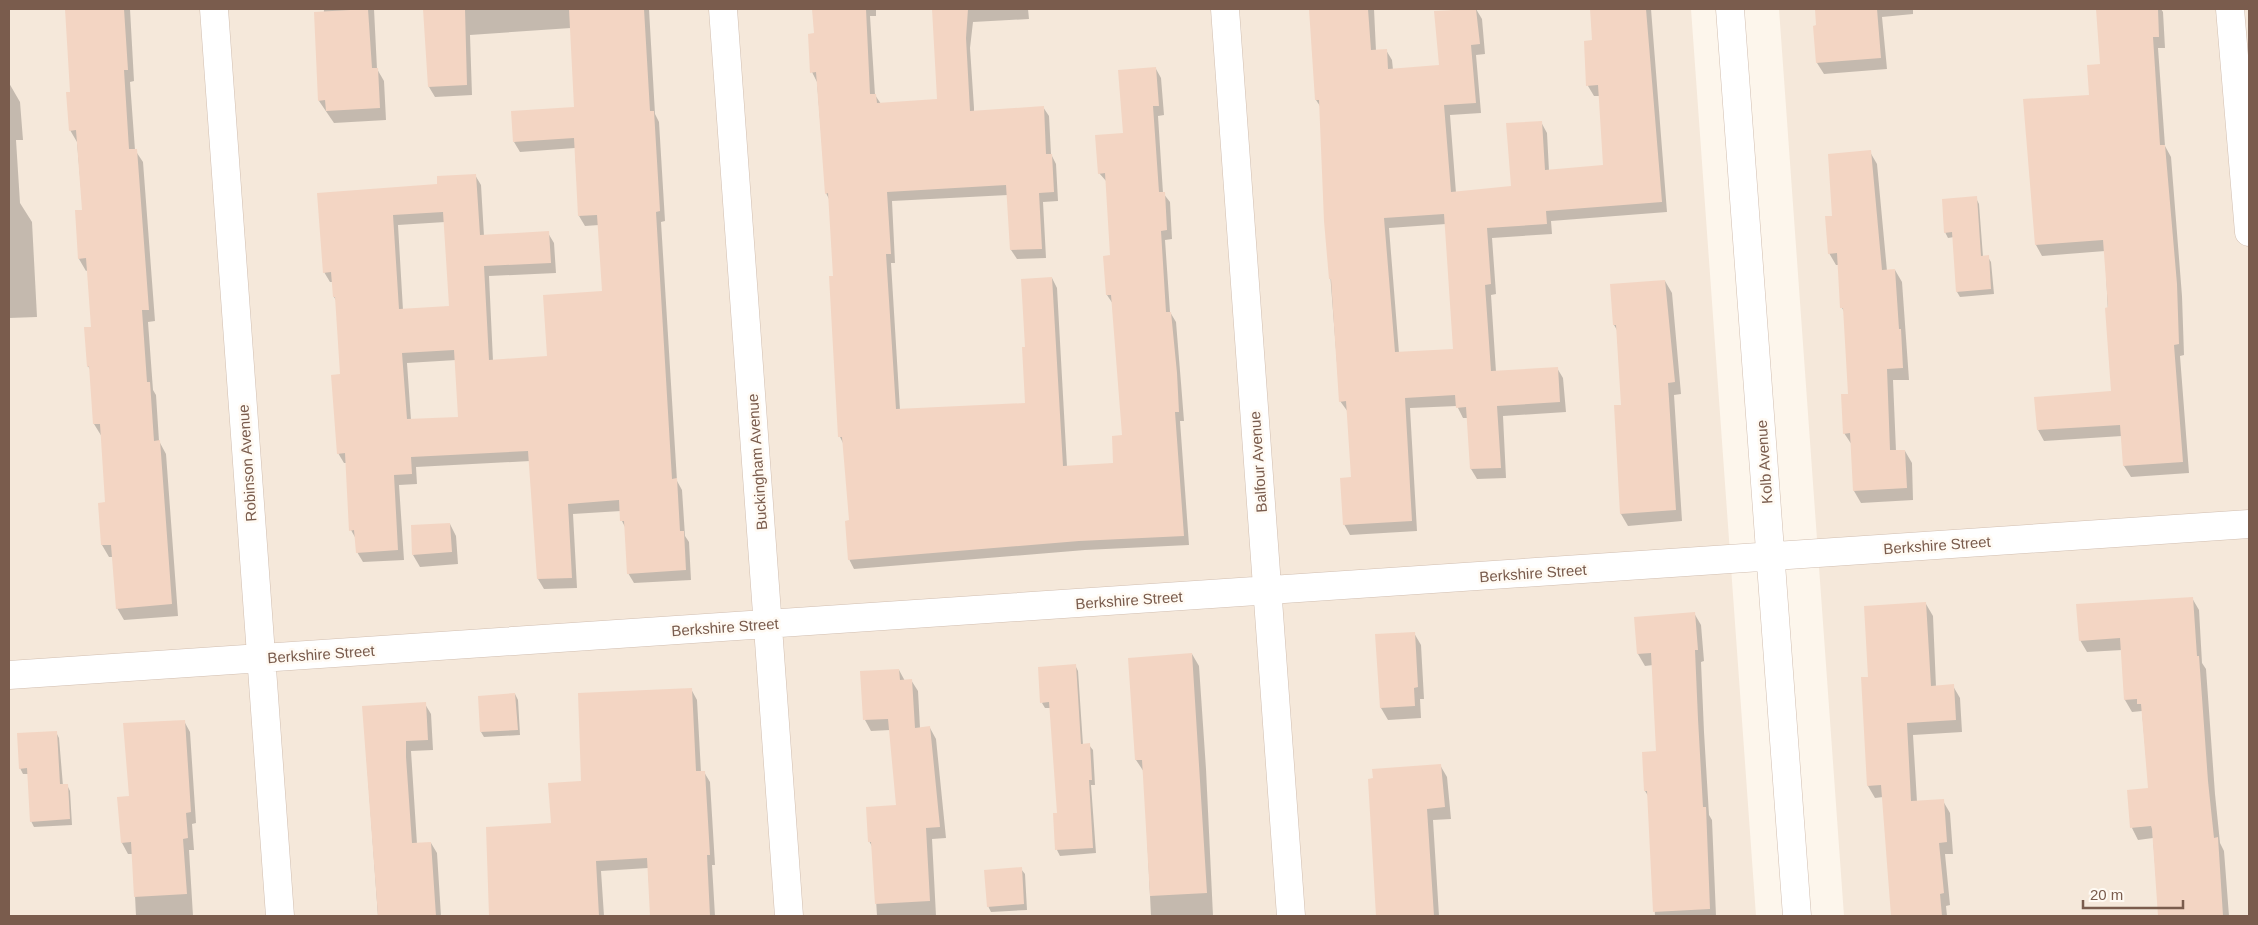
<svg xmlns="http://www.w3.org/2000/svg" width="2258" height="925" font-family="Arial,sans-serif">
<rect width="100%" height="100%" fill="#fdf6ec"/>
<!-- residential -->
<path fill="#f5e8da" d="M9 9H1691L1756 916H9Z
M1779 9H2249V916H1844Z"/>
<!-- shadow -->
<path fill="#0003" fill-rule="evenodd" d="M66 9H130L134 81 130 82 135 150 143 162 155 321 148 322 153 390 156 395 159 441 166 454 178 616 124 620 117 608 113 557H109L102 545 100 504H106L102 437 94 424 91 371 88 366 92 328 88 270 86 271 79 259 83 211 77 142 70 130 72 93Z
M324 9H374L377 69 384 81 386 120 334 123 319 101Z
M424 9H649L655 114 659 122 665 221 661 222 677 481 682 490 685 536 689 542 691 580 634 583 628 573 625 527 622 521 621 511 573 514 577 588 544 589 538 579 530 461 416 467 417 484 399 485 404 560 363 562 357 552 356 539 351 530 347 463H344L338 453 342 375 337 302 334 297 333 282H330L324 272 318 194 438 185 475 175 481 185 484 236 548 233 554 243 556 273 489 276 493 361 548 357 604 292 599 225 585 226 579 216 575 148 520 152 514 142 576 108 571 28 470 35 472 95 435 97 429 87ZM445 222 450 307 403 310 398 225ZM456 360 459 418 411 420 407 363Z
M814 9H876V16H870L875 95 881 104 939 100 933 9H1028L1029 19 973 22 970 48 974 108V112L1043 107 1049 116 1051 154 1056 164 1058 201 1043 202 1046 258 1017 259 1011 250 1008 195 892 201 895 263H891L900 410 1026 404V348L1052 278 1057 288 1067 467 1115 465 1123 437 1113 304 1107 295 1112 257 1107 182 1099 173 1125 134 1156 69 1161 78 1164 115 1158 116 1163 193 1170 202 1172 239 1165 240 1170 312 1176 322 1181 383 1184 421H1180L1189 545 1085 550 854 569 849 559 850 521 844 445 840 437 835 277 829 199 826 193 817 82 812 72 815 34Z
M1310 9H1374L1376 51 1386 50 1392 60 1393 70 1441 66 1436 12 1476 9 1482 19 1485 54 1476 55 1481 113 1450 115 1456 193 1512 187 1541 122 1547 133 1549 171 1604 166 1600 96H1594L1588 86 1593 42 1591 9H1651L1667 212 1551 221 1552 234 1492 238 1496 294 1491 295 1496 372 1557 368 1563 378 1566 412 1503 416 1506 478 1477 479 1471 469 1468 418H1463L1457 406 1410 408 1417 531 1350 535 1344 524 1352 478 1348 412 1340 401 1326 221 1320 106 1316 100ZM1446 224 1454 350 1399 353 1389 228Z
M1816 9H1913V14L1882 17 1887 69 1824 74 1817 63Z
M2097 9H2161L2163 12 2165 48H2158L2165 146 2171 157 2182 296 2184 355 2180 356 2189 473 2131 477 2124 466 2122 436 2044 441 2038 430 2112 393 2105 251 2042 256 2036 245 2024 100 2090 96 2101 65Z
M9 83 20 102 23 140H16L20 203 32 222 37 317 9 318Z
M1870 152 1877 164 1887 271 1895 270 1902 282 1909 380H1893L1896 451H1905L1912 463 1913 500 1861 503 1854 491 1852 445 1844 433 1849 395 1845 313 1842 308 1839 265H1836L1829 253 1833 217Z
M1976 198 1979 204 1983 257H1988L1991 262 1994 294 1960 297 1957 292 1954 237 1948 238 1945 232Z
M1665 281 1672 293 1681 394 1674 395 1682 521 1628 526 1621 514 1622 406 1617 330 1614 325 1611 285Z
M450 524 456 536 458 564 420 567 413 555Z
M2192 598 2199 610 2202 663 2206 669 2215 794 2220 843 2224 851 2229 916H2159L2153 838 2138 840 2132 828 2149 789 2142 711 2132 712 2125 700 2122 650 2087 652 2080 640Z
M1926 604 1933 616 1936 687 1953 686 1960 698 1962 732 1913 735 1917 802 1943 801 1950 813 1953 854H1945L1950 905 1946 906 1947 916H1892L1883 797 1875 798 1868 786 1870 678Z
M1694 613 1701 625 1704 661 1701 662 1704 732 1709 815 1712 820 1716 916H1655L1649 797 1645 791 1658 752 1653 665 1645 666 1638 654 1635 618Z
M1414 633 1421 645 1424 699H1420L1421 718 1388 720 1381 708Z
M1192 654 1199 666 1206 769 1213 916H1151L1144 772 1136 760Z
M1075 665 1078 671 1083 745H1089L1093 750 1095 785H1091L1096 853 1060 856 1057 850 1058 814 1051 708H1045L1042 703Z
M899 670 905 681 911 680 918 691 920 728H930L936 739 946 838 932 839 936 916H877L873 848 869 841 897 807 890 730 871 731 865 720Z
M691 689 697 700 701 772H704L710 782 715 865H712L715 916H651L648 868 601 871 604 916H491L488 828 552 824 583 782Z
M515 694 518 700 520 735 484 737 481 732Z
M425 704 431 714 433 750 411 751 417 844 431 843 437 853 441 916H378L363 707Z
M184 721 190 732 196 823 192 824 194 850H189L193 916H136L133 854H128L122 843 130 797Z
M56 732 59 738 63 786 67 785 70 791 72 825 34 827 31 821 28 774H23L20 768Z
M1440 765 1447 777 1451 819 1433 820 1439 916H1377L1369 780Z
M1021 869 1025 874 1027 910 991 912 988 906Z"/>
<!-- building -->
<path fill="#f3d5c3" fill-rule="evenodd" d="M65 9H124L128 70H124L129 149H137L149 310H142L147 382H150L154 441 160 440 172 604 116 609 111 545H101L98 503 105 502 100 424H93L89 366 87 367 84 327H91L86 258 78 259 75 210H82L76 130 69 131 66 92H70Z
M368 9 372 68H378L380 108 326 111 325 100 318 101 314 12Z
M423 9H465L467 85 428 87Z
M569 9H644L650 111H654L660 211 656 212 672 479 677 478 680 531H684L686 570 627 574 624 521H620L619 500 568 504 572 578 537 579 528 451 411 457 412 474 394 475 398 550 356 553 354 530 349 531 345 453 337 454 331 375 340 374 335 297H333L331 272 323 273 317 193 437 184V176L476 174 480 235 549 231 551 263 484 266 489 360 547 356 543 295 602 291 597 215 578 216 574 138 513 142 511 111 574 107ZM443 212 449 306 399 309 393 215ZM454 350 458 417 407 419 402 353Z
M812 9H866L870 94H876L877 103 937 99 932 9H968L966 38 970 111 1044 106 1046 154H1052L1054 192 1039 193 1042 249 1010 250 1006 185 887 192 891 254H886L896 409 1025 403 1022 347H1025L1021 279 1052 277 1063 466 1113 463 1112 436 1122 435 1111 295H1106L1103 256 1110 255 1105 173 1098 174 1095 135 1123 133 1118 70 1156 67 1159 106H1153L1159 192H1165L1167 230 1161 231 1166 312H1171L1177 373 1179 412H1175L1184 536 1079 541 848 560 845 521 849 520 842 437H838L829 276H833L828 193 825 194 816 72 810 73 808 34 814 33Z
M1309 9H1368L1371 50 1387 49 1388 69 1439 65 1434 11 1476 9 1480 44 1471 45 1476 103 1444 105 1451 192 1511 186 1506 123 1542 121 1545 170 1603 165 1598 85 1586 86 1584 41 1592 40 1590 9H1646L1662 202 1546 211 1547 224 1487 228 1491 284 1485 285 1491 371 1558 367 1560 402 1497 406 1501 468 1470 469 1466 407 1456 408 1455 395 1405 398 1412 521 1343 525 1340 478 1351 477 1346 401 1339 402 1331 279H1329L1324 221 1319 100H1315ZM1444 214 1453 349 1395 352 1384 218Z
M1815 9H1877L1881 58 1816 63 1813 26 1816 25Z
M2096 9H2158L2159 37H2153L2160 145H2165L2177 284 2179 344 2174 345 2183 462 2123 466 2120 425 2037 430 2034 397 2111 391 2105 308 2108 307 2103 240 2035 245 2023 99 2089 95 2087 65 2100 64Z
M1871 150 1882 270 1895 269 1899 329H1901L1903 368 1887 369 1890 450H1905L1907 488 1853 491 1850 433 1843 434 1841 394H1848L1843 308H1840L1837 253 1828 254 1825 216H1832L1828 154Z
M1977 196 1981 256 1989 255 1991 289 1956 292 1952 232 1944 233 1942 199Z
M1665 280 1675 382 1668 383 1676 510 1620 514 1614 405H1621L1616 325H1613L1610 284Z
M450 523 452 552 412 555 411 525Z
M2193 597 2197 656H2199L2208 781 2214 838 2218 837 2223 916H2158L2152 829 2151 826 2130 828 2127 790 2148 788 2141 704H2137V699L2124 700 2120 638 2079 641 2076 604Z
M1926 602 1931 686 1954 684 1956 720 1907 723 1911 801 1944 799 1947 842 1939 843 1944 893 1940 894 1942 916H1891L1881 785 1867 786 1861 677H1868L1864 606Z
M1695 612 1698 650H1695L1698 719 1703 807H1706L1710 909 1653 912 1647 791H1644L1642 752 1656 751 1651 653 1637 654 1634 617Z
M1415 632 1418 687 1414 688 1415 706 1380 708 1375 634Z
M1192 653 1207 893 1150 896 1142 760H1135L1128 658Z
M1076 664 1081 744 1090 743 1092 780H1089L1093 848 1055 850 1053 813H1057L1049 702 1040 703 1038 667Z
M899 669 900 680 912 679 915 728 930 726 940 827 926 828 930 901 875 904 871 842H868L866 807 896 805 888 719 863 720 860 671Z
M692 688 696 771H705L710 855H707L710 916H650L647 858 596 861 599 916H489L486 827 551 823 548 783 581 781 578 693Z
M515 693 518 730 480 732 478 696Z
M426 702 428 740 406 741V757L412 843 431 842 436 916H378L362 706Z
M185 720 191 812 186 813 188 838 183 839 187 894 134 897 131 842 121 843 117 797 129 796 123 723Z
M57 731 60 784H68L70 819 30 822 27 768 19 769 17 733Z
M1441 764 1445 807 1427 809 1434 916H1376L1368 779 1373 778 1372 769Z
M1022 867 1024 904 987 907 984 870Z"/>
<g fill="none" stroke-linecap="round" stroke-linejoin="round">
<!-- minor casing -->
<g stroke="#d1beb0" stroke-width="29">
<path id="minor" d="M214 9 280 916
M723 9 789 916
M1225 9 1291 916
M1730 9 1797 916
M2230 9 2249 232
M9 675 2249 524"/>
</g>
<!-- minor -->
<use href="#minor" stroke="#fff" stroke-width="28"/>
</g>
<g text-anchor="middle" dominant-baseline="central" stroke-width="5" stroke-linejoin="round" paint-order="stroke">
<!-- street labels -->
<g font-size="15" fill="#7a5c4d" stroke="#fffaf3">
<text transform="translate(757 462) rotate(-94)">Buckingham Avenue</text>
<text transform="translate(1258 462) rotate(-94)">Balfour Avenue</text>
<text transform="translate(1764 462) rotate(-94)">Kolb Avenue</text>
<text transform="translate(247 463) rotate(-94)">Robinson Avenue</text>
<text transform="translate(1937 545) rotate(-4)">Berkshire Street</text>
<text transform="translate(1533 573) rotate(-4)">Berkshire Street</text>
<text transform="translate(1129 600) rotate(-4)">Berkshire Street</text>
<text transform="translate(725 627) rotate(-4)">Berkshire Street</text>
<text transform="translate(321 654) rotate(-4)">Berkshire Street</text>
</g>
</g>
<!-- border -->
<rect width="2258" height="925" fill="none" stroke="#7a5c4d" stroke-width="20"/>
<!-- scale -->
<path d="M2083 900v8h100v-8" fill="none" stroke="#7a5c4d" stroke-width="2.5"/>
<text x="2090" y="900" font-size="15" fill="#7a5c4d" stroke="#fffaf3" stroke-width="4" paint-order="stroke">20 m</text>
</svg>
